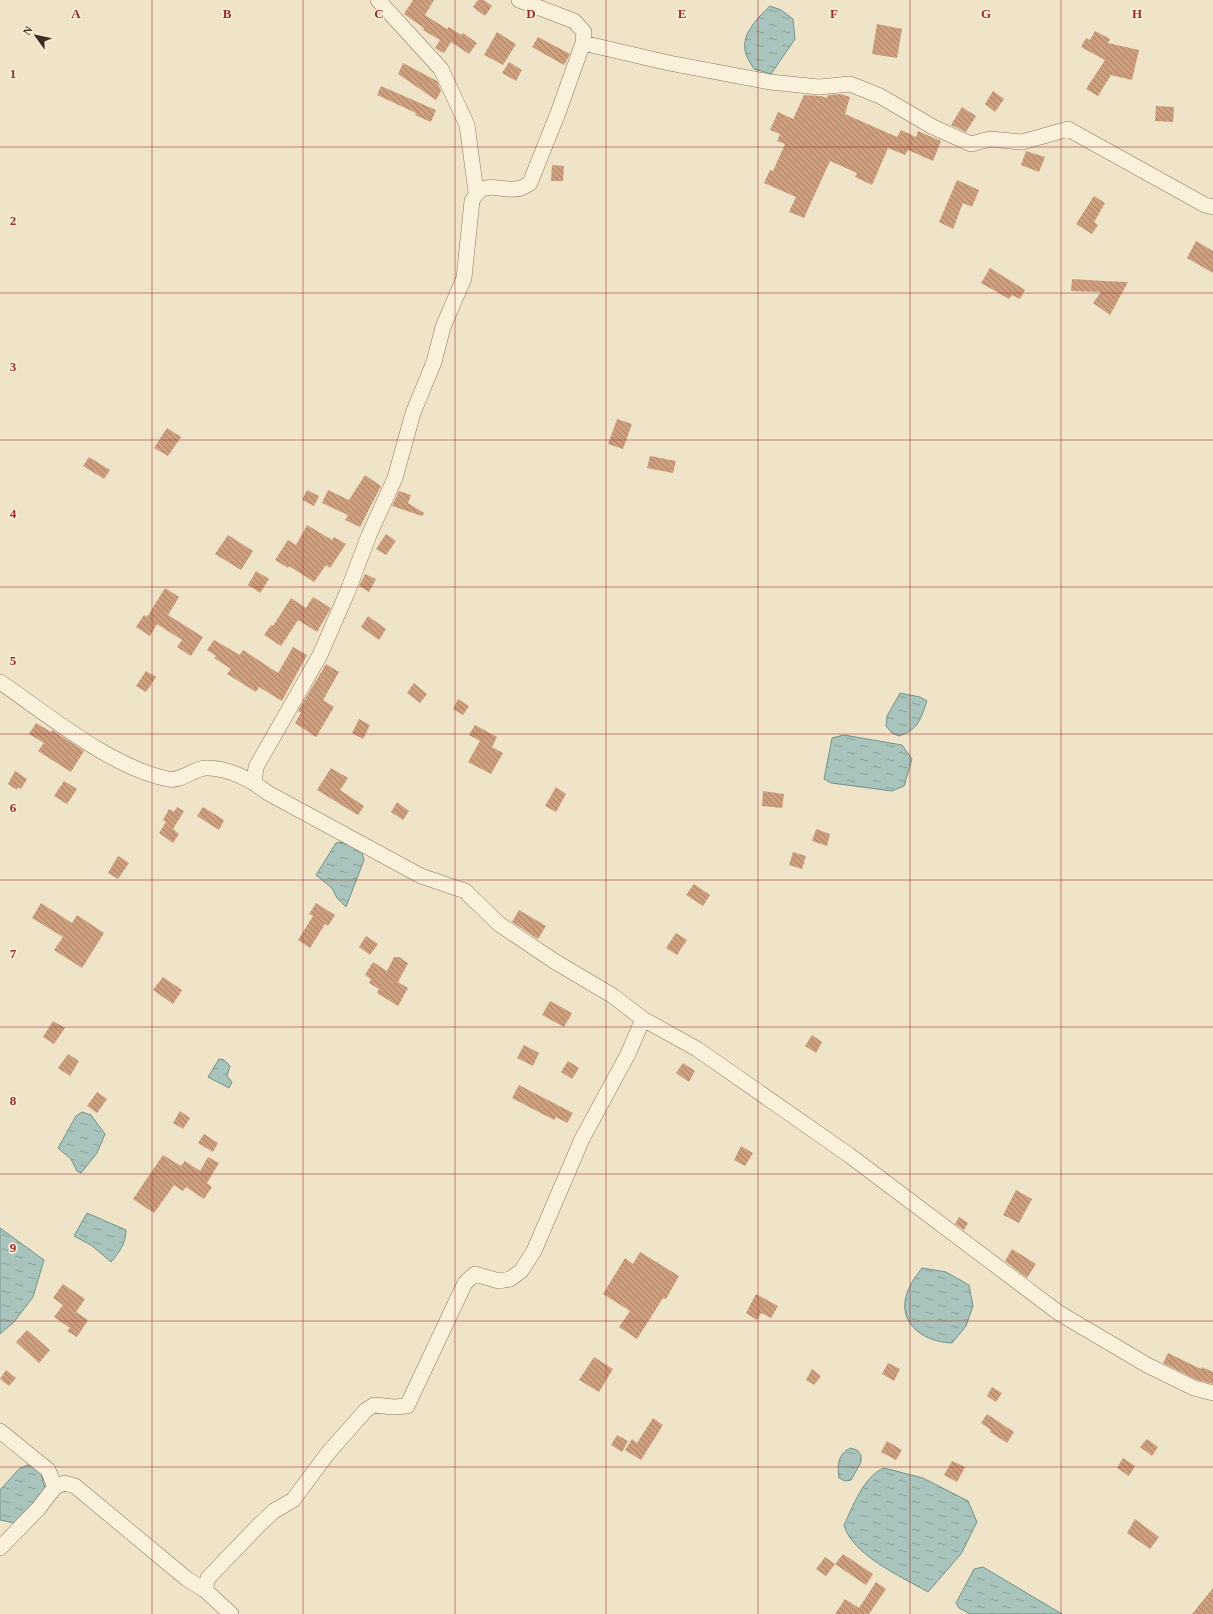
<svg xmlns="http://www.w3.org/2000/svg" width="1213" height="1614" font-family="'Times New Roman',serif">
<defs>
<pattern id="water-ripples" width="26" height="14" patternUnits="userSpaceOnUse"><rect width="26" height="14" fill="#a9c4bc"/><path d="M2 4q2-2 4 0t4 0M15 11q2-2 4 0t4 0" fill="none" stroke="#8ba098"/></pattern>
<pattern id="building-back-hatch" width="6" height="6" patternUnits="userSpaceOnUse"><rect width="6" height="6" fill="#cf9f7d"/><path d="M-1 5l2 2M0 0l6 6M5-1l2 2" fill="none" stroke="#a98266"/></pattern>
</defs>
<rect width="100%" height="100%" fill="#f0e4c8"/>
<!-- water -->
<path fill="url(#water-ripples)" stroke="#6f938a" d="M770 6 781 10 793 19 795 39 771 74 754 69C749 61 743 52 745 42 746 30 761 14 770 6Z
M900 693 920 697 927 701C920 720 919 729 899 736L892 733 886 726 887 716Z
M844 735 902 745 912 759 904 786 892 791 831 783 824 779 832 738Z
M345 842 361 849 364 860 346 907 337 898 332 888 316 875 336 843Z
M219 1059 224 1060 230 1066 227 1076 232 1082 229 1088 208 1077Z
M82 1112 91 1115 105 1134 97 1153 81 1173 77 1171 71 1159 58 1148 76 1116Z
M87 1213 126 1230C126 1243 119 1253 111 1262L91 1245 74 1236Z
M0 1228 44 1260 33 1297 14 1322 0 1334Z
M922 1268 946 1272 969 1285 973 1306 966 1326 952 1343C920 1342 893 1319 910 1286 913 1279 918 1274 922 1268Z
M850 1448 857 1450 861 1455V1462L851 1480 845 1481 839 1478C837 1464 838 1455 850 1448Z
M28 1465 40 1470 45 1488 35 1503 14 1523 0 1520V1490L19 1469Z
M884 1468 923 1478 968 1501 977 1522 961 1554 928 1592C902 1577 852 1555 844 1525 853 1506 864 1476 884 1468Z
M983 1567 1062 1614H970L959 1608 956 1603 974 1569Z"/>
<!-- building -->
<path fill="url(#building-back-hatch)" d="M413 0H434L425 15 447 29 449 27 461 35 463 33 477 43 469 54 451 42 444 53 435 48 440 40 423 30 424 28 404 14Z
M478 0H484L492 6 485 16 473 7Z
M877 24 902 29 897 58 872 54Z
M1095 31 1110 39 1108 43 1139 50 1132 80 1111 75 1098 96 1086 89 1105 60 1081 47 1086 38 1090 40Z
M497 32 516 44 503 65 484 55Z
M538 37 570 54 564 65 532 47Z
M509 62 522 70 516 81 502 73Z
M403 63 437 81 441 91 436 100 398 74Z
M381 86 436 110 431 122 415 115 416 113 377 95Z
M993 91 1004 99 995 112 985 104Z
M841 94 850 97 845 114 897 137 901 130 916 137 918 131 941 141 933 161 908 150 905 155 888 148 872 185 855 177 857 173 830 161 804 218 789 212 796 197 764 183 770 170 773 171 785 144 777 141 780 134 770 130 778 112 793 119 804 95 821 96 827 98 828 95Z
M1156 106 1174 107 1173 122 1155 121Z
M962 107 976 116 966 132 951 125Z
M1026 151 1045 157 1039 172 1021 165Z
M552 165 564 166 563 181H551Z
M957 180 979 190 972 207 963 203 953 229 939 222Z
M1094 196 1105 203 1094 222 1098 225 1092 234 1076 224Z
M1196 241 1213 251V273L1187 258Z
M990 268 1025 290 1020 299 1012 295 1009 299 981 283Z
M1072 279 1104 281 1128 282 1110 315 1093 303 1101 292 1071 291Z
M617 419 632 424 623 449 608 444Z
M167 428 181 437 168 456 154 448Z
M650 456 676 461 673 473 647 468Z
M89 457 110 470 104 479 83 466Z
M365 475 381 486 360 527 345 520 348 515 322 503 328 490 349 500Z
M307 490 319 496 314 506 302 500Z
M399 491 411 495 408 503 424 513 422 516 392 506Z
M307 525 332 540 334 537 346 544 330 568 326 565 314 582 289 566 288 568 275 560 288 540 296 545Z
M386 534 396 541 386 555 376 549Z
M228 535 253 551 241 570 215 554Z
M256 571 269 579 260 593 248 585Z
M365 574 376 579 369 592 359 586Z
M165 588 179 597 168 615 203 637 191 656 177 647 182 640 157 624 150 636 136 627 144 615 147 617Z
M313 597 331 608 317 632 298 620 281 646 264 635 271 625 273 626 291 598 306 608Z
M368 616 386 629 379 640 361 627Z
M214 640 240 655 243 650 278 673 293 647 307 655 282 701 259 687 256 692 227 674 231 669 214 658 216 656 207 650Z
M326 664 339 672 323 700 334 707 316 737 295 723 301 713 298 711Z
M146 671 156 677 146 692 136 686Z
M414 683 427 694 420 703 407 693Z
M458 699 469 706 463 715 453 709Z
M359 719 370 725 363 739 352 733Z
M36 723 51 732 52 730 84 751 71 772 38 751 44 743 29 734Z
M475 725 497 737 492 747 503 753 491 774 468 762 480 741 469 735Z
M331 768 348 778 340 790 364 806 358 815 317 790Z
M15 771 27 779 21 789 18 787 17 790 8 784Z
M64 781 77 789 67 804 54 796Z
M556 787 566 794 556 812 545 806Z
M763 791 784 794 782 808 762 806Z
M397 802 409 811 403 820 391 812Z
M177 807 184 811 173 829 179 834 173 843 159 833 166 822 163 820 169 809 174 812Z
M203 807 224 820 219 830 197 816Z
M816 829 830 834 827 846 812 841Z
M793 852 806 856 802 869 789 865Z
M118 856 129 863 118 879 108 873Z
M694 884 710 895 703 906 686 895Z
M41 903 72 923 77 915 104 933 82 968 54 950 63 937 32 918Z
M316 903 335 915 328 926 325 924 310 948 298 940 313 916 309 914Z
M519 910 546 926 538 939 512 922Z
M676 933 687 940 677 955 666 948Z
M366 936 378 944 370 955 359 947Z
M394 957H399L408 963 398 982 408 988 398 1006 377 993 379 989 369 983 371 979 365 975 373 962 387 971Z
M163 977 182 990 173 1004 153 990Z
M550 1001 572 1013 564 1027 542 1015Z
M53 1021 65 1028 54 1044 43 1037Z
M812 1035 822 1042 816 1053 805 1046Z
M524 1045 539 1053 533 1066 517 1058Z
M68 1054 79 1061 70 1076 58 1068Z
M568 1061 579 1068 572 1079 561 1072Z
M683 1063 695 1071 689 1082 676 1073Z
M519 1085 573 1113 567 1123 556 1117 554 1120 512 1098Z
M97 1092 107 1099 97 1113 87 1106Z
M180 1111 190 1118 183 1129 173 1123Z
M204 1134 218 1143 213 1152 198 1143Z
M741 1146 753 1153 745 1166 734 1160Z
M163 1155 181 1166 185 1161 200 1171 208 1157 219 1163 207 1183 212 1187 204 1199 186 1187 183 1191 174 1185 154 1213 133 1199Z
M1016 1190 1032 1199 1019 1223 1003 1215Z
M959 1217 968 1223 964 1230 955 1224Z
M1012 1249 1036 1264 1027 1278 1005 1261Z
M640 1252 679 1276 666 1299 663 1298 637 1339 619 1327 630 1311 603 1294 625 1258 633 1264Z
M63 1284 85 1299 76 1312 88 1320 77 1337 67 1331 70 1328 54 1317 63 1305 53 1298Z
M756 1294 778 1306 771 1318 761 1313 757 1320 746 1313Z
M27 1330 50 1350 39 1363 16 1342Z
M1168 1353 1201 1369 1202 1367 1213 1372V1384L1197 1380 1163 1363Z
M594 1357 613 1369 599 1392 579 1380Z
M888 1363 900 1369 894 1381 882 1374Z
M812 1369 821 1376 814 1385 806 1380Z
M6 1370 16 1378 9 1386 0 1379Z
M992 1387 1002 1393 996 1402 987 1396Z
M987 1414 1014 1432 1007 1443 990 1432 991 1430 981 1423Z
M653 1418 663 1425 641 1460 625 1450 632 1439 637 1443Z
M617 1435 628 1441 622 1452 611 1445Z
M1147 1439 1158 1447 1152 1456 1140 1447Z
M887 1441 902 1450 896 1460 881 1452Z
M1123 1458 1135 1466 1129 1476 1117 1468Z
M952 1461 965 1467 957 1482 944 1475Z
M1135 1519 1159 1537 1150 1549 1127 1533Z
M843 1554 873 1574 866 1585 835 1564Z
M825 1557 835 1564 826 1576 816 1569Z
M876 1582 886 1589 869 1614H835L845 1599 859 1608Z
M1213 1588V1614H1192Z"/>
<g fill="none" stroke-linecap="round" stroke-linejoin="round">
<!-- minor casing -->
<g stroke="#8d765c" stroke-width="16">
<path id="minor" d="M378 0 441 69 467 125 476 192
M583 43 669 63 770 82 819 87 850 84 880 96 933 127 971 144 990 139 1022 142 1068 129 1205 205 1213 207
M0 682C47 714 112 768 168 779 180 782 193 769 205 768 222 767 240 775 254 783
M643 1019 697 1049 849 1155 1059 1313 1147 1365 1194 1388 1213 1393
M0 1431 48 1470 55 1487
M0 1548 38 1509 55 1487 64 1483 75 1486 187 1579 205 1590
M231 1614 205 1590 208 1578 260 1524 274 1511 293 1500 328 1453 366 1410 374 1405 394 1407 407 1406 465 1283 475 1274 499 1281 510 1279 521 1271 534 1251 582 1139 628 1054 643 1019 613 996 554 961 499 924 465 891 421 876 268 793 254 783 256 767 320 655 347 593 369 535 395 478 413 413 434 362 443 327 464 278 472 201C484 176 502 194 521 188 524 187 527 185 530 183L558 113 583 43 584 32 574 21 519 0"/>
</g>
<!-- minor -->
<use href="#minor" stroke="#faf1dc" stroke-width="15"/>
</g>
<!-- grid -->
<path fill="none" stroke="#9e2a2b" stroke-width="1" stroke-opacity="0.55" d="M152 0V1614M303 0V1614M455 0V1614M606 0V1614M758 0V1614M910 0V1614M1061 0V1614M0 147H1213M0 293H1213M0 440H1213M0 587H1213M0 734H1213M0 880H1213M0 1027H1213M0 1174H1213M0 1321H1213M0 1467H1213"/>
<g font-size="13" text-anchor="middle" font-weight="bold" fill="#9e2a2b" stroke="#f7eed8" stroke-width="3.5" stroke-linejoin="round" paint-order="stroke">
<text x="76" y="18">A</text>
<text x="227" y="18">B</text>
<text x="379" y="18">C</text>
<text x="531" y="18">D</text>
<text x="682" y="18">E</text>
<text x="834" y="18">F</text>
<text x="986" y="18">G</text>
<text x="1137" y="18">H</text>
<text x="13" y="78">1</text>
<text x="13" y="225">2</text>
<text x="13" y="371">3</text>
<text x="13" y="518">4</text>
<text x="13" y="665">5</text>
<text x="13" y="812">6</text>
<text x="13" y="958">7</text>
<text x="13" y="1105">8</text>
<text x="13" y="1252">9</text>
</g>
<!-- north arrow -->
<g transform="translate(36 36) rotate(303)" stroke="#f7eed8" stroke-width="3" paint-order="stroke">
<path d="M0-3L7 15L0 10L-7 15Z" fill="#3d2e20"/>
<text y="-6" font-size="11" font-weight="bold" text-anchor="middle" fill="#3d2e20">N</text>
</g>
</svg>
